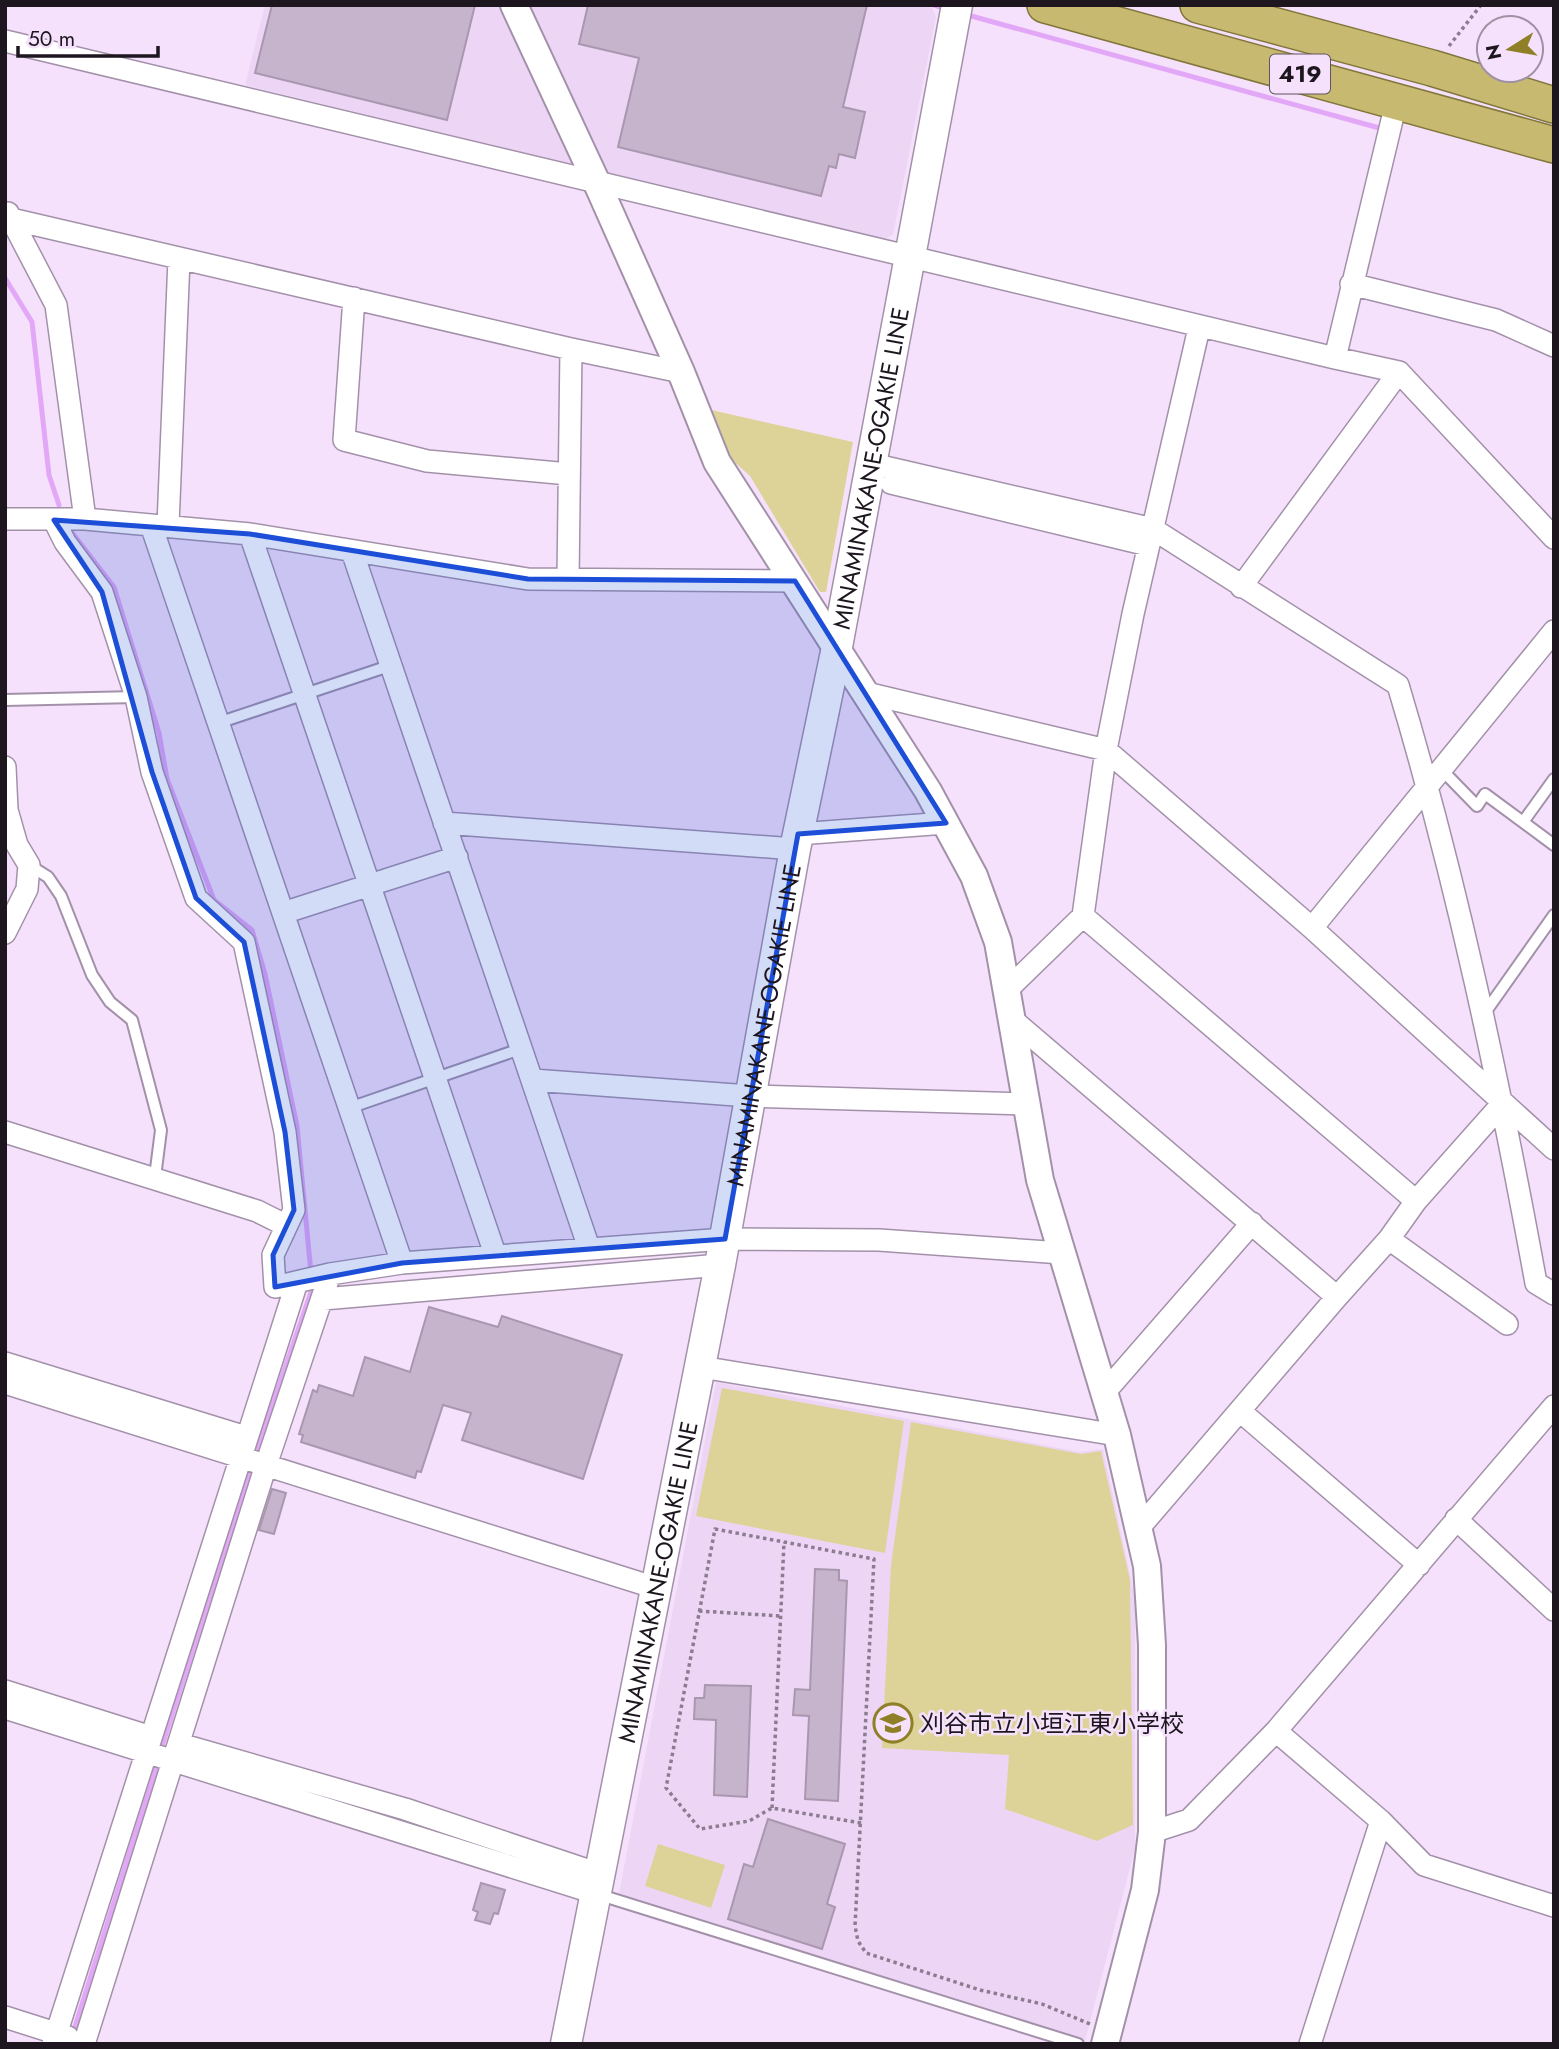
<svg xmlns="http://www.w3.org/2000/svg" width="1559" height="2049" font-family="Jost,'Noto Sans JP',sans-serif">
<rect width="100%" height="100%" fill="#f5e1fb"/>
<!-- built -->
<path fill="#edd5f6" d="M265 5H931L936 17 893 235 883 240 245 85Z
M716 1382 1080 1452 1103 1449 1135 1598V1848L1085 2041 619 1894Z"/>
<!-- green -->
<path fill="#ddd398" d="M707 409 853 442 826 592H820L750 476 729 457Z
M722 1388 904 1421 885 1553 696 1516Z
M911 1422 1081 1454 1101 1451 1130 1580 1133 1825 1097 1841 1005 1809 1009 1755 882 1748 891 1565Z
M658 1844 725 1865 711 1908 645 1886Z"/>
<g fill="none" stroke-linecap="round" stroke-linejoin="round">
<!-- stream -->
<path stroke="#e3a7f7" stroke-width="5" d="M934 5 948 9
M964 14 1383 129
M5 278 32 322 49 475 59 505
M70 530 114 587 159 733 167 779 214 900 252 930 265 974 297 1126 311 1273
M255 1456 312 1289 311 1283
M160 1752 252 1465
M73 2033 158 1762"/>
</g>
<!-- building -->
<path fill="#c6b3cc" stroke="#a997af" stroke-width="2" d="M272 5H475L447 120 255 73Z
M588 5H867L843 107 865 112 855 158 839 154 836 168 829 166 821 196 618 147 639 58 579 44Z
M429 1307 498 1327 502 1316 622 1355 583 1479 462 1440 471 1413 443 1405 421 1472 417 1471 415 1478 301 1442 303 1435 299 1434 313 1390 317 1392 319 1385 353 1396 365 1357 410 1372Z
M272 1489 286 1493 274 1534 259 1530Z
M815 1569 839 1570V1580L847 1581 838 1801 805 1799 809 1716 793 1715 795 1689 810 1690Z
M705 1685 751 1686 747 1797 714 1795 716 1720 694 1719 695 1698H704Z
M768 1819 845 1844 827 1904 835 1907 822 1949 728 1919 744 1864 753 1867Z
M481 1883 505 1890 498 1914 494 1913 490 1924 475 1920 478 1912 473 1910Z"/>
<g fill="none" stroke-linecap="round" stroke-linejoin="round">
<!-- service casing -->
<g stroke="#a391aa" stroke-width="14">
<path id="service" d="M5 700 136 697
M218 723 392 665
M1441 769 1477 806 1485 794 1554 845
M1523 822 1554 779
M29 865 48 877 61 896 92 975 110 1002 132 1020 161 1130 155 1177
M1484 1014 1554 915
M349 1108 523 1048
M597 1894 1078 2044"/>
</g>
<!-- minor casing -->
<g stroke="#a391aa" stroke-width="24">
<path id="minor" d="M5 41 1335 358 1392 120
M8 213 56 305 85 519
M11 219 571 349 681 372
M1351 284 1496 320 1554 346
M354 298 344 440 427 461 569 474
M1335 358 1399 372
M872 464 1153 529 1398 685C1457 882 1499 1081 1536 1283L1554 1294
M891 483 1148 545
M5 519H85L250 534 528 579 795 581
M54 520 65 542 102 592 136 697 152 772 196 898 244 942 285 1132 294 1210 273 1255 275 1287 330 1274 402 1263 725 1239 879 1240 1062 1253
M151 525 402 1263
M168 525 179 259
M250 534 495 1254
M352 551 589 1248
M568 579 571 349
M1241 587 1399 372 1554 538
M866 693 1106 750 1312 928 1554 1149
M5 767 7 810 17 845 29 865 27 889 5 933
M444 823 795 849
M798 834 946 823
M283 913 457 857
M1083 916 1416 1201
M1312 928 1554 631
M1008 989 1083 916 1106 750 1133 614 1199 328
M1014 1021 1337 1297 1139 1528
M533 1080 749 1096 1027 1104
M5 1132 257 1211 285 1225
M1389 1239 1507 1324
M1337 1297 1389 1239 1416 1201 1503 1103
M323 1299 720 1265
M5 1363 246 1437
M701 1367 1117 1435
M5 1383 656 1588
M1104 1393 1252 1223
M1240 1411 1419 1565
M1456 1519 1554 1610
M5 1691 151 1737
M5 1708 595 1893
M1276 1731 1381 1821 1310 2044
M180 1744 405 1809 599 1874
M1381 1821 1424 1865 1554 1906
M1152 1832 1189 1820 1276 1731 1554 1406
M5 2017 68 2037
M53 2044 297 1282
M84 2044 266 1465 330 1274"/>
</g>
<!-- tertiary casing -->
<g stroke="#a391aa" stroke-width="30">
<path id="tertiary" d="M514 5 596 181 681 372 717 462 928 791 974 876 998 942 1040 1180 1117 1435 1147 1566 1152 1645V1832L1145 1890 1105 2044"/>
</g>
<!-- secondary casing -->
<g stroke="#a391aa" stroke-width="33">
<g id="secondary">
<path id="s1" d="M566 2044 720 1265 795 849 836 652 957 5"/>
</g>
</g>
<!-- trunk casing -->
<g stroke="#82763c" stroke-width="38">
<path id="trunk" d="M1045 5 1554 145
M1198 5 1432 68 1554 105"/>
</g>
<!-- path -->
<path stroke="#8b7d8f" stroke-width="3.5" stroke-dasharray="3.5 3.5" stroke-linecap="butt" d="M1449 46 1481 5
M699 1611 781 1616
M772 1808 784 1542
M861 1823 772 1808 749 1821 700 1829 666 1788 715 1529 874 1559 855 1926 858 1941 866 1953 980 1990 1042 2004 1090 2024"/>
<!-- service -->
<use href="#service" stroke="#fff" stroke-width="10"/>
<!-- minor -->
<use href="#minor" stroke="#fff" stroke-width="21"/>
<!-- tertiary -->
<use href="#tertiary" stroke="#fff" stroke-width="26"/>
<!-- secondary -->
<use href="#secondary" stroke="#fff" stroke-width="30"/>
<!-- trunk -->
<use href="#trunk" stroke="#c7ba70" stroke-width="35"/>
</g>
<!-- marked area -->
<path fill="#1d4ed8" fill-opacity="0.2" stroke="#1d4ed8" stroke-width="5" stroke-linejoin="round" d="M54 520 250 534 528 579 795 581 946 823 798 834 725 1239 402 1263 275 1287 273 1255 294 1210 285 1132 244 942 196 898 152 772 102 592Z"/>
<!-- icons -->
<defs>
<g id="school-ring" transform="scale(2.0125)"><circle r="9.5" fill="#f5e1fb" stroke="#8f8027" stroke-width="1.5"/><path d="M0-5L7-2L0 1L-7-2ZM-4 1L0 2.5L4 1V4Q0 6-4 4Z" fill="#8f8027"/></g>
</defs>
<g fill-rule="evenodd">
<use href="#school-ring" x="893" y="1723"/>
</g>
<g text-anchor="middle" dominant-baseline="central" stroke-width="5" stroke-linejoin="round" paint-order="stroke">
<!-- shield labels -->
<rect fill="#f5e1fb" stroke="#5e5361" stroke-width="2" x="1270" y="54.5" width="60" height="39" rx="5"/>
<g font-size="23" font-weight="bold" fill="#1d161f">
<text x="1300" y="74">419</text>
</g>
<!-- street labels -->
<g font-size="24" fill="#1d161f" stroke="#f5e1fb">
<text stroke="none"><textPath href="#s1" startOffset="1605">MINAMINAKANE-OGAKIE LINE</textPath></text>
<text stroke="none"><textPath href="#s1" startOffset="1038">MINAMINAKANE-OGAKIE LINE</textPath></text>
<text stroke="none"><textPath href="#s1" startOffset="471">MINAMINAKANE-OGAKIE LINE</textPath></text>
</g>
<!-- poi labels -->
<g font-size="24" fill="#1d161f" stroke="#f5e1fb" text-anchor="start">
<text x="920" y="1723">刈谷市立小垣江東小学校</text>
</g>
</g>
<!-- border -->
<rect width="1559" height="2049" fill="none" stroke="#1d161f" stroke-width="14"/>
<!-- north arrow -->
<g transform="translate(1510 49) rotate(259)"><circle r="33" fill="#f5e1fb" stroke="#9f90a3" stroke-width="2"/>
<path d="M0-5L12 26L0 18L-12 26Z" fill="#8f8027"/>
<text y="-10" font-size="19" font-weight="bold" text-anchor="middle" fill="#1d161f">N</text>
</g>
<!-- scale -->
<path d="M18 46v10h140v-10" fill="none" stroke="#1d161f" stroke-width="3.5"/>
<text x="28" y="46" font-size="21" fill="#1d161f" stroke="#f5e1fb" stroke-width="5" paint-order="stroke">50 m</text>
</svg>
